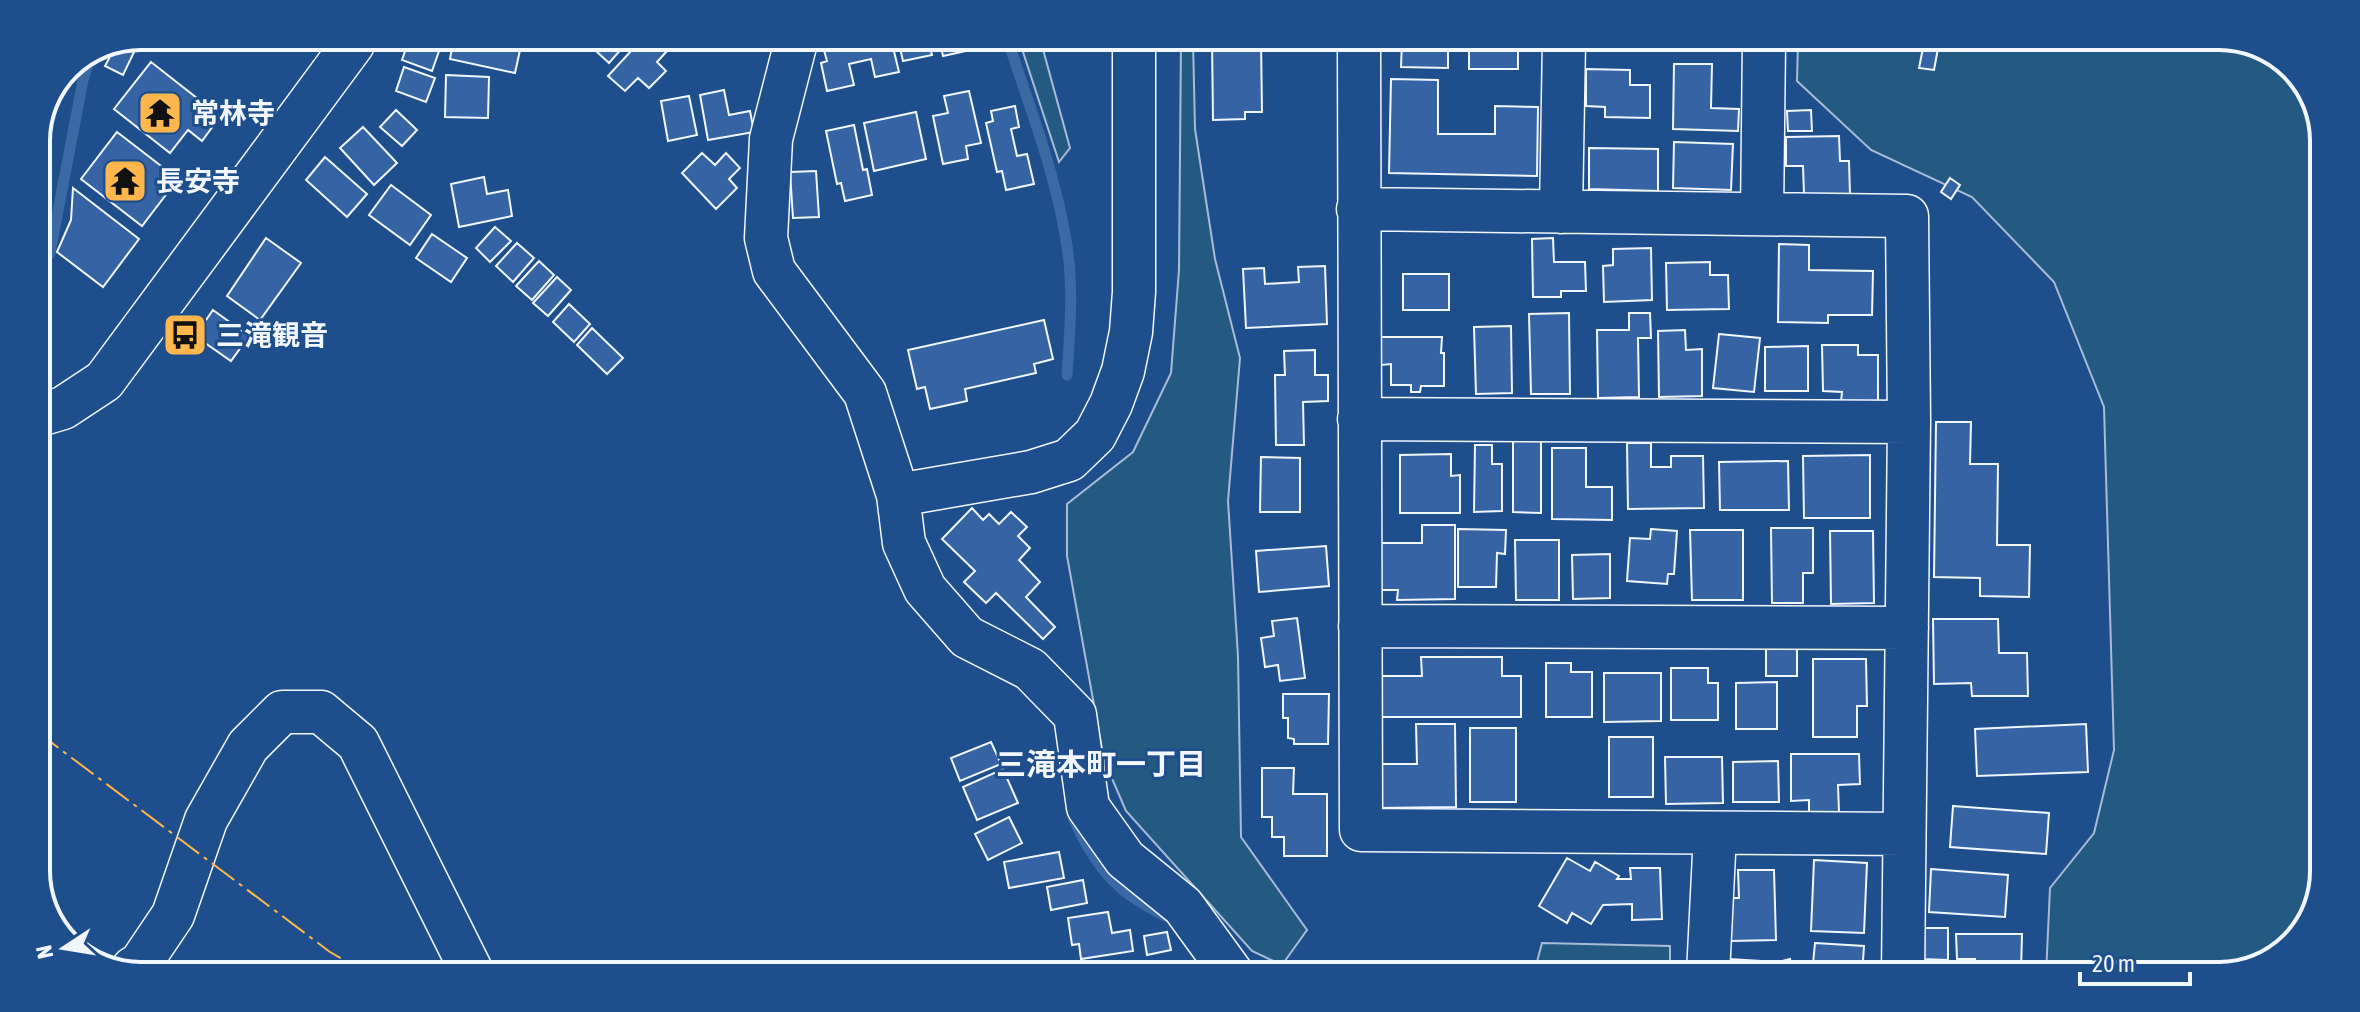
<svg xmlns="http://www.w3.org/2000/svg" width="2360" height="1012" font-family="'Asap Condensed','Noto Sans JP',sans-serif">
<rect width="100%" height="100%" fill="#1f4e8c"/>
<!-- green -->
<path fill="#245a82" stroke="#a8bbd7" stroke-width="2" d="M1015 39H1039L1041 42 1070 148 1059 162 1022 49Z
M1181 40H1193L1195 129 1215 259 1240 358 1228 501 1238 656 1241 837 1307 930 1282 965 1252 951 1126 811 1104 760 1067 556V504L1133 452 1171 373 1179 270Z
M1798 42 2259 44 2303 78 2324 134 2316 911 2278 958 2219 976 2046 975 2050 888 2094 833 2114 750 2104 407 2054 282 1972 197 1871 150 1797 81Z
M1542 943 1670 946V974L1534 973Z"/>
<g fill="none" stroke-linecap="round" stroke-linejoin="round">
<!-- stream -->
<path stroke="#3b69a3" stroke-width="11" d="M1003 39 1011 50C1032 113 1055 174 1066 240 1074 284 1070 331 1067 375
M36 270 50 253 83 80 90 57
M1073 817C1084 843 1100 870 1122 889 1134 900 1151 908 1165 916"/>
</g>
<!-- building -->
<path fill="#3563a3" stroke="#f2f6ff" stroke-width="2" d="M410 37H444L432 71 402 60Z
M454 37H508L522 41 515 73 450 59Z
M582 38H631L609 63Z
M643 38H656L668 50 657 62 666 71 649 88 638 78 625 91 608 76Z
M821 39H891L899 72 875 77 871 59 849 64 854 85 827 91 821 63 827 61Z
M898 39H928L932 55 903 61Z
M939 39H982L984 47 943 56Z
M1212 40H1261L1262 112H1245V119L1213 120Z
M1402 41H1448V68L1401 67Z
M1469 41H1518V69H1469Z
M1669 42H1712V51L1668 50Z
M1924 43H1939L1934 70 1919 68Z
M122 44 135 50 123 75 105 66 115 47Z
M151 62 207 106 199 115 213 126 202 141 188 130 170 153 114 109Z
M1674 64H1712L1711 108 1739 109 1738 131 1673 129Z
M404 67 435 78 426 102 396 91Z
M1586 69 1630 70V85H1650V118L1605 117V107L1586 106Z
M446 75 489 77 488 118 445 117Z
M1391 79 1438 80V134H1495V106L1538 107 1537 176 1389 173Z
M724 90 729 115 750 111 754 132 708 140 700 95Z
M969 91 981 143 966 146 968 159 943 164 933 116 948 113 944 96Z
M689 96 697 135 668 141 661 101Z
M1015 106 1019 127 1011 129 1017 156 1027 154 1034 184 1006 190 1002 171 997 172 986 123 993 121 991 111Z
M396 110 417 130 402 146 380 127Z
M1811 110 1812 131H1788L1787 111Z
M916 112 926 159 874 171 864 123Z
M854 125 863 170 867 169 872 195 845 201 841 183 837 184 826 131Z
M363 127 397 163 374 185 340 148Z
M117 132 178 179 142 226 81 179Z
M1839 136 1840 161H1849L1850 194H1804L1803 166H1786V137Z
M1674 142 1733 144 1731 190 1673 188Z
M1589 148 1658 149V191L1589 189Z
M702 153 715 165 726 153 740 168 729 179 737 188 716 209 682 173Z
M325 157 367 194 347 217 306 180Z
M816 171 819 217 793 218 790 172Z
M484 177 487 194 508 190 512 216 459 227 451 184Z
M1950 178 1960 185 1951 199 1941 192Z
M391 185 431 215 410 245 369 215Z
M73 188 139 239 103 287 57 252 71 220Z
M495 227 511 241 490 262 476 248Z
M432 234 467 258 451 282 416 258Z
M266 238 301 263 260 320 227 296Z
M1553 238 1554 262H1585L1586 291H1561V297H1533L1532 239Z
M517 243 534 258 513 282 496 266Z
M1779 244 1809 245V270L1873 271 1872 315H1828V323L1778 322Z
M1651 248 1652 300 1604 302 1603 266 1613 265V249Z
M539 261 554 275 532 300 516 286Z
M1710 262V275H1728L1729 309 1667 310 1666 263Z
M1325 266 1327 324 1246 328 1243 269 1264 268 1265 284 1299 282 1298 267Z
M1403 274H1449V310H1403Z
M557 277 571 290 548 316 533 303Z
M569 304 590 324 574 342 553 322Z
M213 310 249 336 231 361 195 336Z
M1569 313 1570 394H1531L1529 314Z
M1629 313H1650L1651 338H1638L1639 397 1598 398 1597 330H1629Z
M1044 320 1053 359 1034 364 1036 373 965 389 967 401 930 409 925 387 917 389 908 350Z
M1511 326 1512 393 1476 394 1474 327Z
M592 328 623 358 607 374 577 345Z
M1685 330 1686 350 1702 349V396L1659 397 1658 331Z
M1719 334 1760 338 1754 392 1713 388Z
M1381 337H1442L1441 353H1444V386H1421L1420 392H1411V385H1391V364L1381 365Z
M1822 345H1858V355H1878V402H1841L1842 392 1823 391Z
M1808 346V391H1765V347Z
M1315 350V375H1328V401L1303 402 1304 445H1276L1275 375H1285L1284 351Z
M1936 422H1971L1970 464H1998L1997 545H2030L2029 597 1980 596V578L1934 577Z
M1541 439V513L1513 512V440Z
M1627 443H1651V467H1671V456H1703L1704 508 1628 509Z
M1475 445H1492V464H1502V511L1474 512Z
M1552 448H1586V487H1612V520L1552 519Z
M1451 454V476L1460 475V513H1400V455Z
M1870 455V518H1804L1803 456Z
M1261 457 1300 458V512H1260Z
M1788 461 1789 510H1720L1719 462Z
M972 508 983 520 989 514 999 524 1011 512 1027 527 1018 536 1030 548 1019 560 1040 582 1026 597 1055 627 1043 639 996 593 986 603 964 582 975 571 942 539Z
M1422 525H1455V599L1397 600 1398 590H1380L1379 543H1422Z
M1771 528H1813V573H1803V603H1772Z
M1458 529 1506 530 1505 554 1497 553 1496 587H1458Z
M1651 529 1677 531 1674 574H1668L1667 584 1627 581 1630 538 1650 539Z
M1690 530H1743V600H1692Z
M1830 531H1873L1874 603 1831 604Z
M1515 540H1559V600H1516Z
M1326 546 1329 586 1259 592 1256 551Z
M1610 554V598L1573 599 1572 555Z
M1297 618 1305 678 1280 681 1278 665 1265 667 1261 638 1274 636 1272 621Z
M1933 619H1998L1999 653H2027L2028 696H1972L1971 683 1934 684Z
M1766 649H1797V676H1766Z
M1421 657H1502V676H1521V717H1382V676H1422Z
M1813 659H1866L1867 706H1857V737H1813Z
M1546 663H1571V672H1592V717H1546Z
M1671 668H1708V683H1718V720H1671Z
M1604 673H1661V721L1604 722Z
M1777 682V729H1736V683Z
M1283 694H1329L1328 744H1294V739L1288 738V718H1283Z
M1416 724H1455L1456 807 1377 808V764H1417Z
M2086 724 2088 772 1977 776 1975 729Z
M1470 728H1516V802H1470Z
M1609 737H1653V797H1609Z
M991 742 1001 764 960 781 951 758Z
M1791 754H1859L1860 784 1838 785 1839 812 1809 813V800L1791 801Z
M1665 757H1722L1723 803 1666 804Z
M1778 761 1779 802H1733V762Z
M1262 768H1294L1293 794H1327V856H1284V837H1272V817H1262Z
M1003 769 1018 803 977 820 963 787Z
M1953 806 2049 813 2046 854 1950 847Z
M1009 817 1022 843 988 860 975 834Z
M1059 852 1064 878 1009 888 1004 862Z
M1567 858 1590 871 1595 862 1619 876 1617 879H1631L1630 868H1660L1662 919 1632 920V904L1603 905 1591 924 1572 913 1567 923 1539 906Z
M1814 860 1867 863 1864 933 1811 931Z
M1931 869 2008 875 2005 917 1929 912Z
M1738 870H1774L1776 940 1731 941 1730 898H1739Z
M1083 880 1087 903 1051 910 1047 887Z
M1108 912 1112 933 1130 930 1133 951 1081 959 1079 944 1072 945 1068 918Z
M1921 928H1948V960L1920 959Z
M1167 932 1171 950 1147 955 1144 936Z
M1956 934H2022L2021 972H1975V959H1957Z
M1815 943 1864 946 1862 975 1812 974Z
M1729 959 1778 962 1790 959 1793 974H1728Z
M1147 964 1149 972H1117Z"/>
<g fill="none" stroke-linecap="round" stroke-linejoin="round">
<!-- minor casing -->
<g stroke="#f2f6ff" stroke-width="45">
<path id="minor" d="M797 38 771 139 766 238 774 271 865 393 898 495 904 543 925 589 967 637 1030 669 1075 715 1088 807 1125 859 1183 906 1231 972
M1359 41 1361 830 1904 834
M1358 209 1907 216 1909 422 1903 975
M1561 212 1564 41
M1762 214 1764 42
M36 416 63 408 104 381 353 44 355 37
M1359 419 1909 422
M898 495 1031 472 1069 460 1095 435 1111 404 1123 371 1131 332 1134 292V40
M1360 626 1907 628
M133 968 140 964 173 915 206 820 248 746 282 712H321L358 743 471 970
M1708 974 1715 834"/>
</g>
<!-- minor -->
<use href="#minor" stroke="#1f4e8c" stroke-width="42"/>
<!-- power -->
<path stroke="#ffb74d" stroke-width="2" stroke-dasharray="28 6 4 6" stroke-linecap="butt" d="M36 731 330 952 360 969"/>
</g>
<!-- icons -->
<defs>
<g id="temple-square" transform="scale(2.3)"><rect x="-9" y="-9" width="18" height="18" rx="4" fill="#ffb74d" stroke="#1f4e8c"/><path d="M0-6L5-2H3V0L6.5 2.5H4V6H1.5V3h-3V6H-4V2.5H-6.5L-3 0V-2H-5Z" fill="#111"/></g>
<g id="bus-square" transform="scale(2.3)"><rect x="-9" y="-9" width="18" height="18" rx="4" fill="#ffb74d" stroke="#1f4e8c"/><path d="M-5-6H5V4H4V6H2V4H-2V6H-4V4H-5ZM-3.5-4V0h7V-4ZM-3.5 1.2v1.5H-2V1.2ZM2 1.2v1.5H3.5V1.2Z" fill="#111"/></g>
</defs>
<g fill-rule="evenodd">
<use href="#temple-square" x="160" y="113"/>
<use href="#temple-square" x="125" y="181"/>
<use href="#bus-square" x="185" y="335"/>
</g>
<g text-anchor="middle" dominant-baseline="central" stroke-width="6" stroke-linejoin="round" paint-order="stroke">
<!-- poi labels -->
<g font-size="28" font-weight="bold" fill="#f2f6ff" stroke="#1f4e8c" text-anchor="start">
<text x="191" y="113">常林寺</text>
<text x="156" y="181">長安寺</text>
<text x="216" y="335">三滝観音</text>
</g>
<!-- neighbourhood labels -->
<g font-size="30" font-weight="bold" fill="#f2f6ff" stroke="#1f4e8c">
<text x="1101" y="764">三滝本町一丁目</text>
</g>
</g>
<!-- crop -->
<path d="M0 0H2360V1012H0ZM141 50H2219A91 91 0 0 1 2310 141V871A91 91 0 0 1 2219 962H141A91 91 0 0 1 50 871V141A91 91 0 0 1 141 50Z" fill="#1f4e8c" fill-rule="evenodd"/>
<path fill="none" stroke="#f2f6ff" stroke-width="4" d="M141 50H2219A91 91 0 0 1 2310 141V871A91 91 0 0 1 2219 962H141A91 91 0 0 1 50 871V141A91 91 0 0 1 141 50Z"/>
<!-- north arrow -->
<g transform="translate(64 948) rotate(258)" stroke="#1f4e8c" stroke-width="6" paint-order="stroke">
<path d="M0-6L14 30L0 20L-14 30Z" fill="#f2f6ff"/>
<text y="-12" font-size="22" font-weight="bold" text-anchor="middle" fill="#f2f6ff">N</text>
</g>
<!-- scale -->
<path d="M2080 972v12h110v-12" fill="none" stroke="#f2f6ff" stroke-width="4"/>
<text x="2092" y="972" font-size="24" fill="#f2f6ff" stroke="#1f4e8c" stroke-width="6" paint-order="stroke">20 m</text>
</svg>
